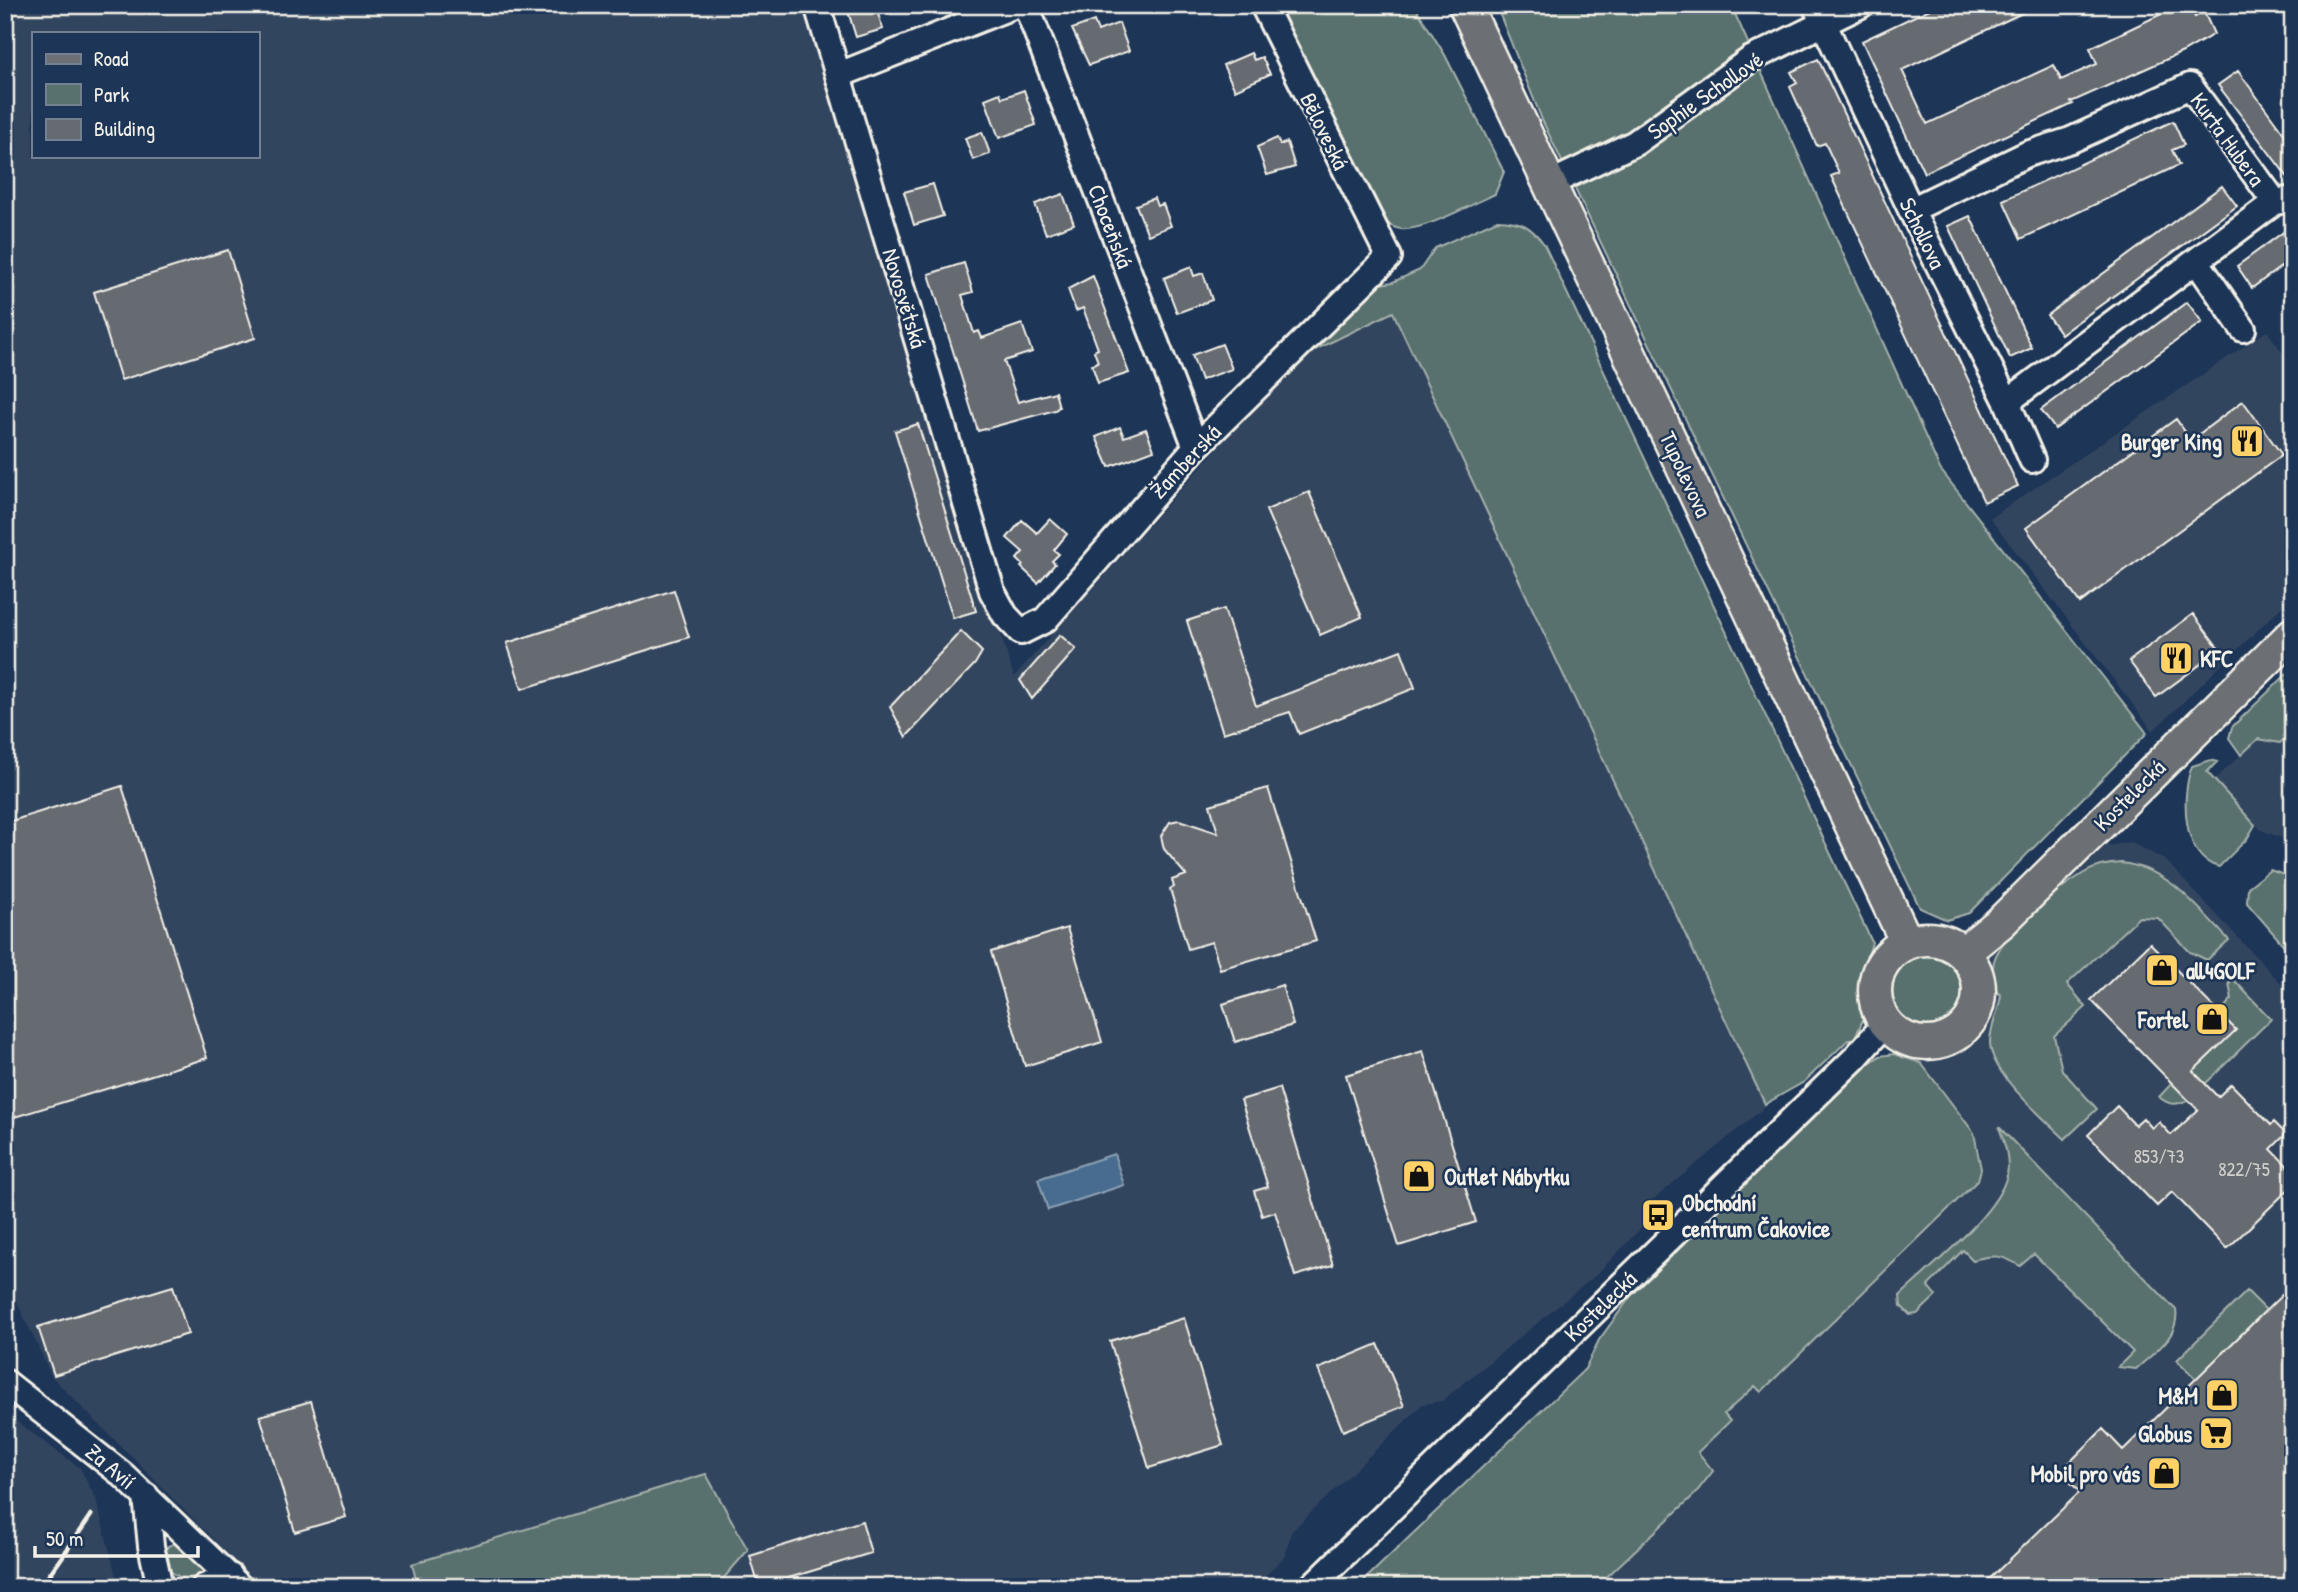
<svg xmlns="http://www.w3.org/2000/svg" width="2298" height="1592" font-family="'Patrick Hand',sans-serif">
<rect width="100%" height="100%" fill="#1d3557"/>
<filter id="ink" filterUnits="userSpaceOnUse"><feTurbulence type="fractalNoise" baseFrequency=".0143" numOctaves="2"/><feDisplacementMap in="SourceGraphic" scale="14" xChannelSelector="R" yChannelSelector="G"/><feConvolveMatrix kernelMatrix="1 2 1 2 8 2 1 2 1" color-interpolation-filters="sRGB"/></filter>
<g filter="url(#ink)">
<!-- built -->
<path fill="#33455f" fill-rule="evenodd" d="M5 5H806L1014 677 1298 358 1393 312 1766 1106 1643 1208 1641 1228 1596 1275 1442 1401 1423 1404 1291 1532 1285 1556 1254 1587H261L52 1377 5 1276ZM33 33H257V156H33Z
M2267 331 2293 367V596L2153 731 1990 518Z
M2293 731V842L2261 830 2214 780 2258 739 2280 743Z
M2130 842 2165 860 2293 996V1587H1596L1694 1495 1713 1471 1697 1452 1730 1421 1724 1415 1755 1386 1761 1391 1978 1180 1981 1169 1980 1150 1957 1108 1921 1063 1960 1050 1978 1037 1991 995 1990 955 1995 946 2102 847Z
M5 1413 80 1468 96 1499 119 1587H5Z"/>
<!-- green -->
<path fill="#58716e" stroke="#a6b1ab" stroke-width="2" d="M1277 5H1414L1445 55 1504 172 1495 194C1474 203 1422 232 1401 229 1390 228 1381 217 1374 210Z
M1496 5H1731L1940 469 2147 733 1969 913 1947 920 1920 908 1543 122Z
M1497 220C1521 221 1530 225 1544 244L1872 942 1859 989 1864 1018 1853 1041 1848 1040 1804 1082 1765 1104 1393 312 1298 358 1374 285 1393 282 1420 270 1435 248Z
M2293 668V731L2280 743 2258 739 2241 755 2229 738 2232 727Z
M2211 760 2217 762 2207 772 2255 825 2247 839 2219 867C2181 858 2181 794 2192 766Z
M2121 863C2170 869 2196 906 2229 940L2207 960 2190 952 2158 918 2139 917 2067 984 2086 1007 2054 1036 2062 1070 2097 1109 2065 1139C2043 1117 1990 1074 1990 1042 1990 1026 1999 1011 2001 995L1993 989C1992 980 1992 970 1994 961 2002 933 2059 888 2084 873 2095 866 2108 864 2121 863Z
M2270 870 2293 878V956L2247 903 2248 887Z
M1891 990a36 36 0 1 1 72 0a36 36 0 1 1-72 0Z
M2233 979 2271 1019 2189 1100C2176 1105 2170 1106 2159 1097L2172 1083 2177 1087 2235 1030 2219 1013 2232 999 2229 983Z
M1894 1054 1921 1063 1974 1133 1981 1169 1978 1180 1761 1392 1755 1386 1724 1414 1730 1421 1698 1452 1713 1471 1694 1495 1596 1587H1357L1585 1369 1599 1340 1631 1296 1868 1064 1880 1056Z
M1999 1127 2176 1310C2180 1337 2154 1352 2136 1369L2118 1367 2133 1352 2034 1254 2020 1266C2003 1255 1993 1254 1973 1260L1963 1250 1928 1286 1936 1296 1917 1314 1910 1315 1901 1306 1900 1296C1929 1268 1999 1213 2007 1175 2010 1158 2004 1142 1999 1127Z
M2247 1291 2266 1310 2196 1379 2177 1360Z
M706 1474 748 1550 716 1587H418L412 1564Z
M175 1543 183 1546 204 1570 206 1574 189 1582 171 1572 163 1555 168 1546Z"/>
<!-- water -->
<path fill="#476c8f" stroke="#8ca1b3" stroke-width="2" d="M1114 1154 1124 1185 1048 1210 1038 1179Z"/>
<!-- building -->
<path fill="#666b71" stroke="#f4f1e8" stroke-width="2" d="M846 5H875L883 29 856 37Z
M1938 5H2039L1902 70 1927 124 2054 65 2061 80 2097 64 2090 48 2180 5H2189L2195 17 2204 12 2214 34 2183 52 2071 102 2073 104 1924 173 1862 41Z
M1094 21 1098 31 1119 23 1129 51 1089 65 1072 29Z
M1251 53 1254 60 1262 57 1270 74 1235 90 1223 65Z
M1818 59 2018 486 1984 502 1831 176 1839 173 1825 143 1817 146 1790 87 1797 83 1791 72Z
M2238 71 2293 146V184L2218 85Z
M1024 90 1036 125 999 138 985 99 1000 93 1002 98Z
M2173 121 2184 145 2172 150 2179 165 2021 239 2003 200Z
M982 132 990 154 973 160 965 138Z
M1277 138 1280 145 1287 142 1295 167 1267 175 1257 147Z
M933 184 943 216 914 225 904 192Z
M2222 186 2237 206 2061 334 2047 315Z
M1063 194 1074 224 1046 234 1035 204Z
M1154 198 1157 206 1163 204 1171 226 1148 235 1136 205Z
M1970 216 2032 348 2010 358 1948 226Z
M2293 225V258L2252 288 2237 266Z
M228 250 255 338 121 380 94 292Z
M964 263 973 292 962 295 974 333 979 331 982 338 1022 324 1032 352 1004 361 1018 402 1055 392 1059 407 1055 410 978 431 929 274Z
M1191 267 1194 276 1203 273 1212 300 1177 313 1164 278Z
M1093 276 1129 373 1098 383 1092 365 1098 362 1094 351 1098 349 1083 308 1076 311 1068 289Z
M2187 302 2202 322 2055 429 2041 410Z
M1222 344 1232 369 1201 380 1192 355Z
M2243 401 2282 455 2080 603 2026 528 2176 419 2191 440Z
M918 424 976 611 953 618 895 431Z
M1120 427 1124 437 1146 429 1154 450 1109 467 1096 437Z
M1309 492 1362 617 1320 635 1266 510Z
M1050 519 1067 534 1054 550 1059 554 1052 561 1055 564 1038 583 1021 567 1023 565 1017 559 1023 552 1007 538 1022 520 1037 533Z
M674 590 689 637 522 689 507 643Z
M1224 609 1256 706 1401 650 1415 688 1299 734 1290 712 1223 733 1187 621Z
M2193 614 2220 650 2156 697 2129 661Z
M961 631 982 652 975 664 906 737 890 707Z
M1060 635 1076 649 1032 699 1020 680Z
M122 786 207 1058 5 1120V823Z
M1268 788 1316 941 1220 969 1212 942 1188 949 1170 889 1174 887 1172 880 1186 875 1164 849 1161 836 1170 822 1179 820 1218 833 1210 805Z
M1067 928 1102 1042 1025 1066 991 952Z
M2150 943 2236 1030 2193 1071 2218 1097 2231 1084 2271 1125 2274 1122 2286 1134 2271 1149 2293 1172V1185L2227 1249 2172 1192 2157 1206 2088 1135 2117 1106 2135 1125 2143 1118 2152 1128 2159 1122 2171 1135 2198 1110 2091 1000Z
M1282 985 1293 1025 1235 1042 1223 1004Z
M1423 1051 1476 1222 1399 1246 1346 1075Z
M1279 1088 1333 1265 1295 1276 1275 1212 1262 1216 1254 1191 1268 1187 1241 1100Z
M2293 1284V1587H1981L2080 1492 2060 1472 2103 1429 2123 1450Z
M173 1286 188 1334 54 1375 38 1327Z
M1184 1318 1223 1445 1149 1468 1110 1341Z
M1378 1344 1404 1406 1343 1431 1318 1369Z
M311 1401 346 1517 295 1532 260 1416Z
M862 1521 871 1553 759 1587 750 1556Z"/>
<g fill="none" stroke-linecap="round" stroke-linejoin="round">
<!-- minor casing -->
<g stroke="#f4f1e8" stroke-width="30">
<path id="minor" d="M817 5 992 591 1005 615 1021 632 1045 620 1196 447 1389 257 1263 5
M1026 5 1196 447
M1815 5 1911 210 2007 402 2032 460
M839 75 1015 5
M1549 184 1635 143 1751 59 1861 5
M1911 210 2027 154 2071 140 2190 86 2275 202
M2197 262 2243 329
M2007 402 2275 202 2293 199
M5 1382 123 1475 240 1587
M146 1496 151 1546 160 1587
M204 1587 230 1576
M1311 1587 1854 1059 1886 1023"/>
</g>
<!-- major casing -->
<g stroke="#f4f1e8" stroke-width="37">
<path id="major" d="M1465 5 1907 943
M1875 991a52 52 0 1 1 104 0a52 52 0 1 1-104 0Z
M1963 953 2000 923 2293 634"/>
</g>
<!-- minor -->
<use href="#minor" stroke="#1d3557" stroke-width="24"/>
<!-- major -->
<use href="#major" stroke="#6c6f75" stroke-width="32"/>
<!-- rail -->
<path stroke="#f4f1e8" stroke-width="5" d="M41 1587 91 1515"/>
</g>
</g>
<!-- icons -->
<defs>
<g id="restaurant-square" transform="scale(1.75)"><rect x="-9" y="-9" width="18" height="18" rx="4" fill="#ffd166" stroke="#1d3557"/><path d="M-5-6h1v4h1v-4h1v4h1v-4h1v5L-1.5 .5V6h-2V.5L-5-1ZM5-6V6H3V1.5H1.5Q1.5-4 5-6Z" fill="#111"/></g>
<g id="shop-square" transform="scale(1.75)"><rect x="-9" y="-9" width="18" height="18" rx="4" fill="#ffd166" stroke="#1d3557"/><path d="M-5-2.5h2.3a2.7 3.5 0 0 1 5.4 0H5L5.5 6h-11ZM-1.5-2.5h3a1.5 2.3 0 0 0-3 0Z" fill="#111"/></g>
<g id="bus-square" transform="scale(1.75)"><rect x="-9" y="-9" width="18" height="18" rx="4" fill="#ffd166" stroke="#1d3557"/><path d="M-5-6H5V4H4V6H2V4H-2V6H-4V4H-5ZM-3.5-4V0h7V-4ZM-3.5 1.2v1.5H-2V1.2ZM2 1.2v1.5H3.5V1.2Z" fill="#111"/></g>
<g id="supermarket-square" transform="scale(1.75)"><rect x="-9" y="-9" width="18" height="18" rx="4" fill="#ffd166" stroke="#1d3557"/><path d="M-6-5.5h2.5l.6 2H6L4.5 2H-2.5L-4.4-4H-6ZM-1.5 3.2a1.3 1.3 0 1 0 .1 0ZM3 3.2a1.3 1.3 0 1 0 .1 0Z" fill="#111"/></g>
</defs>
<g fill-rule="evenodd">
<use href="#restaurant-square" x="2247" y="441"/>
<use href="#restaurant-square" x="2176" y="658"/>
<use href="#shop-square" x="2162" y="970"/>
<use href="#shop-square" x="2212" y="1019"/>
<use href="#shop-square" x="1419" y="1176"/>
<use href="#bus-square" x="1658" y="1215"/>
<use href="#shop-square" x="2222" y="1395"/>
<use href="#supermarket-square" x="2216" y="1433"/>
<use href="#shop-square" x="2164" y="1473"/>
</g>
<g text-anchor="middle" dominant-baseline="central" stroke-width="5" stroke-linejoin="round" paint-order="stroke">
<!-- number labels -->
<g font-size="19" fill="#d0d0ca">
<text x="2159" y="1156">853/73</text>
<text x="2244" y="1169">822/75</text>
</g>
<!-- street labels -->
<g font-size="23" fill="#f4f1e8" stroke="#1d3557">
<text transform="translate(1705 95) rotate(-35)">Sophie Schollové</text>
<text transform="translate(1325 131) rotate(64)">Běloveská</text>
<text transform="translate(2228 139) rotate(54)">Kurta Hubera</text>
<text transform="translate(1111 226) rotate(69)">Choceňská</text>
<text transform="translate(1923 233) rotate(64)">Schollova</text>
<text transform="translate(905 298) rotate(73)">Novosvětská</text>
<text transform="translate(1185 461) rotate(-47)">Žamberská</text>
<text transform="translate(1686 474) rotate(65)">Tupolevova</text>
<text transform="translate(2129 795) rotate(-45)">Kostelecká</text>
<text transform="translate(1600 1306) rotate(-44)">Kostelecká</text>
<text transform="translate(111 1466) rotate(40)">Za Avií</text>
</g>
<!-- poi labels -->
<g font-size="23" font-weight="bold" fill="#f4f1e8" stroke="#1d3557" text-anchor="end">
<text x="2222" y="441">Burger King</text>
<text x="2200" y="658" text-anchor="start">KFC</text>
<text x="2186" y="970" text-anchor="start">all4GOLF</text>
<text x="2188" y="1019">Fortel</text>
<text x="1444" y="1176" text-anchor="start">Outlet Nábytku</text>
<text x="1682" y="1202" text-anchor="start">Obchodní<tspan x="1682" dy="26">centrum Čakovice</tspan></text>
<text x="2198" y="1395">M&amp;M</text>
<text x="2192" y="1433">Globus</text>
<text x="2140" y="1473">Mobil pro vás</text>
</g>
</g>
<!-- margin -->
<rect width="2298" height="1592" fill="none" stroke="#1d3557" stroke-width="28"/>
<rect x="14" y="14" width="2270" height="1564" fill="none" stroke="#f4f1e8" stroke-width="2.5" filter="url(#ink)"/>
<!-- legend -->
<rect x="32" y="32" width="228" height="126" fill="#1d3557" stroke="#738091" stroke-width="2"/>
<rect x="46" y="54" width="35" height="10" fill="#6c6f75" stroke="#738091" stroke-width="2"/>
<text x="94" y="66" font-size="21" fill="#f4f1e8">Road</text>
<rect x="46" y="84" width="35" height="21" fill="#58716e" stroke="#738091" stroke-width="2"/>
<text x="94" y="102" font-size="21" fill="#f4f1e8">Park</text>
<rect x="46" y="119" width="35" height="21" fill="#666b71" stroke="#738091" stroke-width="2"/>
<text x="94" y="136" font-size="21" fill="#f4f1e8">Building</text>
<!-- scale -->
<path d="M35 1546v10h163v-10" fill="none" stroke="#f4f1e8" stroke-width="3.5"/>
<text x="46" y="1546" font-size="21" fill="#f4f1e8" stroke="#1d3557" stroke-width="5" paint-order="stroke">50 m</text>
</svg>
